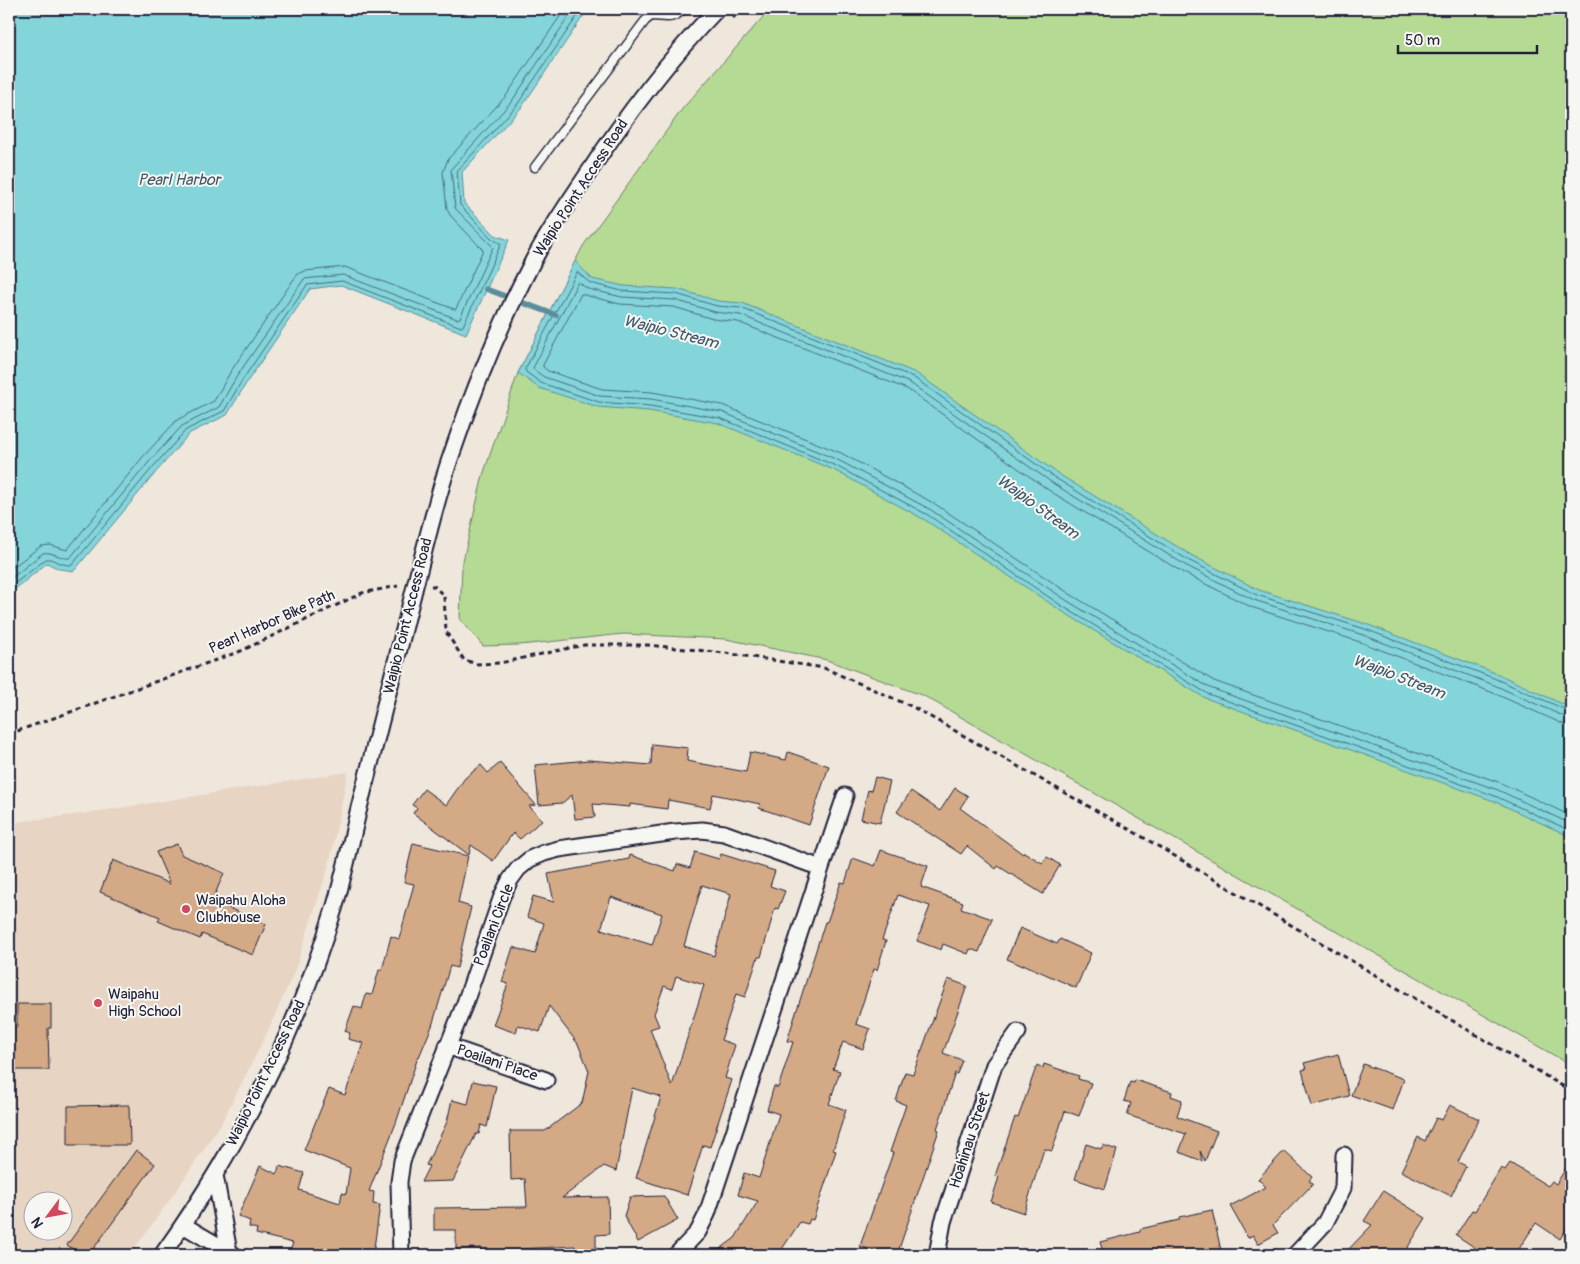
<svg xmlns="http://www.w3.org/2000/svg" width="1580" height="1264" font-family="Pangolin,sans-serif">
<rect width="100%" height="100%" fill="#efe7dc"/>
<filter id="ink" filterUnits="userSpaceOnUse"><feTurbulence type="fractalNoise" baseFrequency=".02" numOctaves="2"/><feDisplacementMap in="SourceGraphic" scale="10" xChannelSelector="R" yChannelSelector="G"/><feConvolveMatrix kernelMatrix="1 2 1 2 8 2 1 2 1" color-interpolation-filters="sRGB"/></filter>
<g filter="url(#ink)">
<!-- built -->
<path fill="#e7d4c2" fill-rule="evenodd" d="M348 772 329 865 295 970 266 1035 222 1122 178 1188 130 1255H9V823L81 814ZM32 1202H62V1232H32Z"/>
<!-- green -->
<path fill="#b5da94" stroke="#6c7e68" d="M770 9H1571V1065L924 696 827 660 726 639 623 634 520 645 483 646 460 619 462 565 483 475 518 373 583 246 683 108Z"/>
<!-- water -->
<path fill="#83d5da" stroke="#5c8d9a" d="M9 9H588L521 108 462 172 464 203 495 235 509 240 466 334 341 285 310 289 247 382 227 415 190 433 157 471 74 571 59 569 47 563 9 594Z
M575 261 592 279 624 286 677 289 718 301 742 303 916 373 1060 475 1191 555 1259 590 1366 624 1498 674 1571 708V837L1494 801 1205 698 1060 610 925 520 834 470 718 423 649 411 598 407 539 388 518 373Z"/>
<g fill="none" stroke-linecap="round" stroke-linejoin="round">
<!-- shore -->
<path stroke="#496a7b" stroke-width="1" d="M9 570 41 546 50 545 67 550 142 458 177 420 214 401 231 371 294 279 298 274 305 271 345 267 454 309H456L483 250 450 215 447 209 443 172 448 159 506 96 565 9
M9 580 43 553C53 551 60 559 70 558L148 463 182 426 219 407 237 376 304 279 343 275 457 319 460 318 493 247 455 208 451 169 512 101 574 9
M9 588 46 559C55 558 61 566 72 565L153 467 186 430 224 411 243 379 307 285 342 281 461 327 463 326 501 244 491 238 460 205 457 171 517 105 582 9
M1571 712 1496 679 1365 629 1257 595 1188 560 1057 479 913 377 741 308 717 306 676 294 622 291 590 283 577 272 525 369 526 372 541 383 599 402 650 406 720 418 836 466 928 515 1062 606 1208 694 1495 796 1571 831
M1571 718 1565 717 1494 685 1363 635 1254 600 1185 565 1054 484 910 383 740 315 715 312 675 300 622 297 588 289 578 282 533 368 534 370 544 377 600 396 651 399 722 412 838 460 931 510 1066 600 1210 688 1498 790 1571 824
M1571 726 1563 724 1491 692 1360 642 1251 607 1182 572 1050 491 907 389 738 322 713 319 674 307 620 304 581 294 543 365V367L548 371 602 389 652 392 722 405 841 453 935 504 1070 594 1214 681 1501 783 1571 816"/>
<!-- stream -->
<path stroke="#5c8d9a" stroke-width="5.5" d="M486 289 556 315"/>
</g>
<!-- building -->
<path fill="#d4a985" stroke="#22223b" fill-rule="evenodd" d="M652 744 688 748 687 761 746 772 750 752 786 760 788 752 829 766 809 825 759 808 760 804 713 794 710 808 668 800 667 809 630 804V807L593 804 595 817 575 819 572 795 562 803 539 805 535 765 589 760 651 765Z
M500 763 536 805 529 806 542 820 520 839 513 833 493 861 471 845 469 855 413 813 417 808 412 805 424 789 446 805 465 778 481 765 488 773Z
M875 777 890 781 880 823 861 819 868 790 871 791Z
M955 788 968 796 960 808 1023 854 1024 852 1042 863 1047 857 1060 865 1043 894 998 866 996 869 967 846 961 854 897 812 911 791 940 811Z
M413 843 468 856 458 903 471 907 457 968 450 966 432 1026 419 1057H418L396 1123 369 1191 374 1192 373 1204 380 1205 373 1255H358L319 1250 317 1255 312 1253 300 1255 290 1251 293 1243 256 1234 257 1229 249 1227 250 1221 238 1216 260 1166 277 1174 279 1166 304 1173 299 1190 340 1203 342 1193 346 1194 350 1168 304 1150 329 1089 345 1095 363 1043 348 1039 350 1033 345 1031 354 1006 362 1009 366 994 372 995 379 970H382L391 936 399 939 414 884 404 882Z
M177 844 182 855 224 873 212 901 266 924 253 955 202 934 200 939 158 921 160 917 100 892 113 860 170 884 156 852Z
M881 850 928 866 921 887 963 902 961 908 992 919 979 952 970 949 968 954 943 944 941 950 917 941 930 906 898 895 882 940 886 941 877 970 874 969 856 1024 870 1029 863 1049 843 1042 833 1069 840 1071 829 1104 846 1110 833 1150 836 1151 813 1220 810 1219 808 1224 800 1222 778 1255H712L735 1238 758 1201 738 1195 744 1173 759 1178 779 1114 767 1110 774 1086 778 1088 793 1042 787 1041 825 922H827L841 882 845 883 853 858 875 866Z
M695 852 719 859 721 854 775 871 770 886 785 891 778 909 775 908 761 957H758L745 997 736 994 721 1040 735 1045 725 1078 732 1080 710 1147 703 1145 687 1195 636 1178 661 1097 632 1088 616 1171 604 1166 562 1198 608 1197 609 1234 596 1235V1252H575V1246L520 1249V1253H481V1248L456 1249V1230H434V1208L527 1207 525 1179 511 1180 510 1131H545L582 1103 589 1071 578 1044 549 1006 540 1032 518 1025 516 1033 493 1025 508 984 502 982 513 947 535 954 544 923 527 917 533 896 554 902 548 874 629 859 630 855 675 871 677 864 690 868ZM702 885 731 894 714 956 684 946ZM611 897 662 914 652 945 601 929ZM676 976 704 985 672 1086 650 1029 659 1026 654 1014 664 986 672 989Z
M1020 928 1057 944 1060 939 1091 953 1076 988 1023 964V966L1007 959Z
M948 979 967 986 943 1053 962 1060 957 1074 955 1073 937 1129 939 1130 897 1255H885L860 1246 893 1153 890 1152 906 1105 896 1101 905 1072 913 1074Z
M17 1004H51V1028H48L49 1070H9V1027H17Z
M1338 1054 1349 1096 1312 1106 1302 1070 1306 1069 1304 1063Z
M1044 1064 1079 1076 1078 1079 1091 1083 1079 1116 1065 1111 1052 1151 1044 1149 1024 1213 991 1202 999 1177 995 1176 1015 1117 1018 1118 1037 1065 1043 1068Z
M1363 1064 1404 1079 1393 1110 1351 1095Z
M1135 1080 1172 1092 1171 1096 1182 1100 1177 1116 1217 1131 1205 1161 1200 1151 1202 1161 1179 1152 1186 1134 1127 1115 1131 1103 1124 1101 1130 1082 1134 1083Z
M473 1081 496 1086 487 1127 481 1125 479 1134H476L453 1181 421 1182 429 1166 426 1165 447 1122 452 1100 468 1104Z
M129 1105 130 1145H68V1106Z
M1450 1105 1479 1119 1458 1162 1466 1166 1451 1196 1401 1171 1418 1137 1425 1141 1436 1118 1442 1120Z
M1086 1144 1101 1149 1103 1145 1117 1150 1105 1189 1075 1179Z
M136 1150 155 1164 89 1255H81L67 1245Z
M1284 1151 1312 1177 1309 1181 1313 1184 1273 1225 1278 1233 1258 1244 1253 1235 1248 1238 1230 1206 1266 1187 1258 1179Z
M1571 1160V1222L1560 1239 1536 1223 1515 1255H1486L1456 1235 1472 1210 1475 1211 1501 1168 1505 1170 1510 1163 1548 1186 1552 1181 1556 1184Z
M1383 1191 1426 1218 1403 1255H1343L1372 1225 1364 1221Z
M664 1196 678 1220 638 1242 624 1216 630 1197Z
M1212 1210 1222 1255H1104L1100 1242 1140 1232V1229L1179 1220V1217Z"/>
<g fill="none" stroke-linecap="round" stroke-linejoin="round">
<!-- lane casing -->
<g stroke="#22223b" stroke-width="11">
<path id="lane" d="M535 167 645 21 651 16C665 16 673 21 683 9"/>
</g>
<!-- street casing -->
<g stroke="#22223b" stroke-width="19">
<path id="street" d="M821 868 845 796
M447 1046 546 1080
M215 1175 229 1252 216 1255
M183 1225 234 1255
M162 1255C237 1150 296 1033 334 909 344 876 351 842 359 808 378 734 396 660 415 586 426 544 436 500 450 459 473 391 500 324 533 261 548 232 567 205 585 178 624 118 667 61 717 9
M401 1255 399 1182 402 1161 465 1003 502 896 510 880 518 869 530 859 544 853 559 849 675 832 702 830 724 833 821 868 707 1214 698 1232 676 1255
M937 1255 943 1222 994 1065 1018 1032
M1295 1255 1325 1223 1343 1188 1344 1155"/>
</g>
<!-- path -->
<path stroke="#22223b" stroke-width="3" stroke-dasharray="5 4" stroke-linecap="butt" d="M733 18 741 9
M431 586H434L444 596 446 632 464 660 477 664 500 663 584 645H648L725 653 824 668 913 707 1141 836 1571 1091
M9 734 241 651 362 593 398 586"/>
<!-- lane -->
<use href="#lane" stroke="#f6f6f2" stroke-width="8"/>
<!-- street -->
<use href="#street" stroke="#f6f6f2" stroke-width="15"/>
</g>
</g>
<!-- markers -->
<g fill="#d1495b" stroke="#f6f6f2" stroke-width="2">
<circle cx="186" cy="909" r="5"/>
<circle cx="98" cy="1003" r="5"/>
</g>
<g text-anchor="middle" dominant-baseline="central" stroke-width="4" stroke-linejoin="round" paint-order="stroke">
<!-- street labels -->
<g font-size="15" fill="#22223b" stroke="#f6f6f2">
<text transform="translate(581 188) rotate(-57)">Waipio Point Access Road</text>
<text transform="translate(408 616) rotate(-76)">Waipio Point Access Road</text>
<text transform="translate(272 622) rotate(-24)">Pearl Harbor Bike Path</text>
<text transform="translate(494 925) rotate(-69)">Poailani Circle</text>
<text transform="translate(497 1063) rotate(19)">Poailani Place</text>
<text transform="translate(266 1073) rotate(-64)">Waipio Point Access Road</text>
<text transform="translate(970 1140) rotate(-72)">Hoahinau Street</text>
</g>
<!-- poi labels -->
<g font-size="15" fill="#22223b" stroke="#f6f6f2" text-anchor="start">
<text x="196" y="900">Waipahu Aloha<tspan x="196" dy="17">Clubhouse</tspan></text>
<text x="108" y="994">Waipahu<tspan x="108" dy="17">High School</tspan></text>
</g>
<!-- water labels -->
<g font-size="16" font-style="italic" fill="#3f586b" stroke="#f6f6f2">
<text x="179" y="180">Pearl Harbor</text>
<text transform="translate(671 332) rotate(14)">Waipio Stream</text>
<text transform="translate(1038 507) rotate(36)">Waipio Stream</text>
<text transform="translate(1399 677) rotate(21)">Waipio Stream</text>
</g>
</g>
<!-- margin -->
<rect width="1580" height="1264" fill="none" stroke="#f6f6f2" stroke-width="30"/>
<rect x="15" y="15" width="1550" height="1234" fill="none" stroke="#22223b" stroke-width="2" filter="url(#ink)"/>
<!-- north arrow -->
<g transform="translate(48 1216) rotate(238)"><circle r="24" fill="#f6f6f2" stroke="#a1a1a9"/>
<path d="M0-4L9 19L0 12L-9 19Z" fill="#d1495b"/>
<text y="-8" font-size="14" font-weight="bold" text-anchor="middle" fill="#22223b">N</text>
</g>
<!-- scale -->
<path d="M1398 45v8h139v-8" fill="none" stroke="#22223b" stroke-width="2.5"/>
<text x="1405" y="45" font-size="15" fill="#22223b" stroke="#f6f6f2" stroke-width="4" paint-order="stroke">50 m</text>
</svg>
